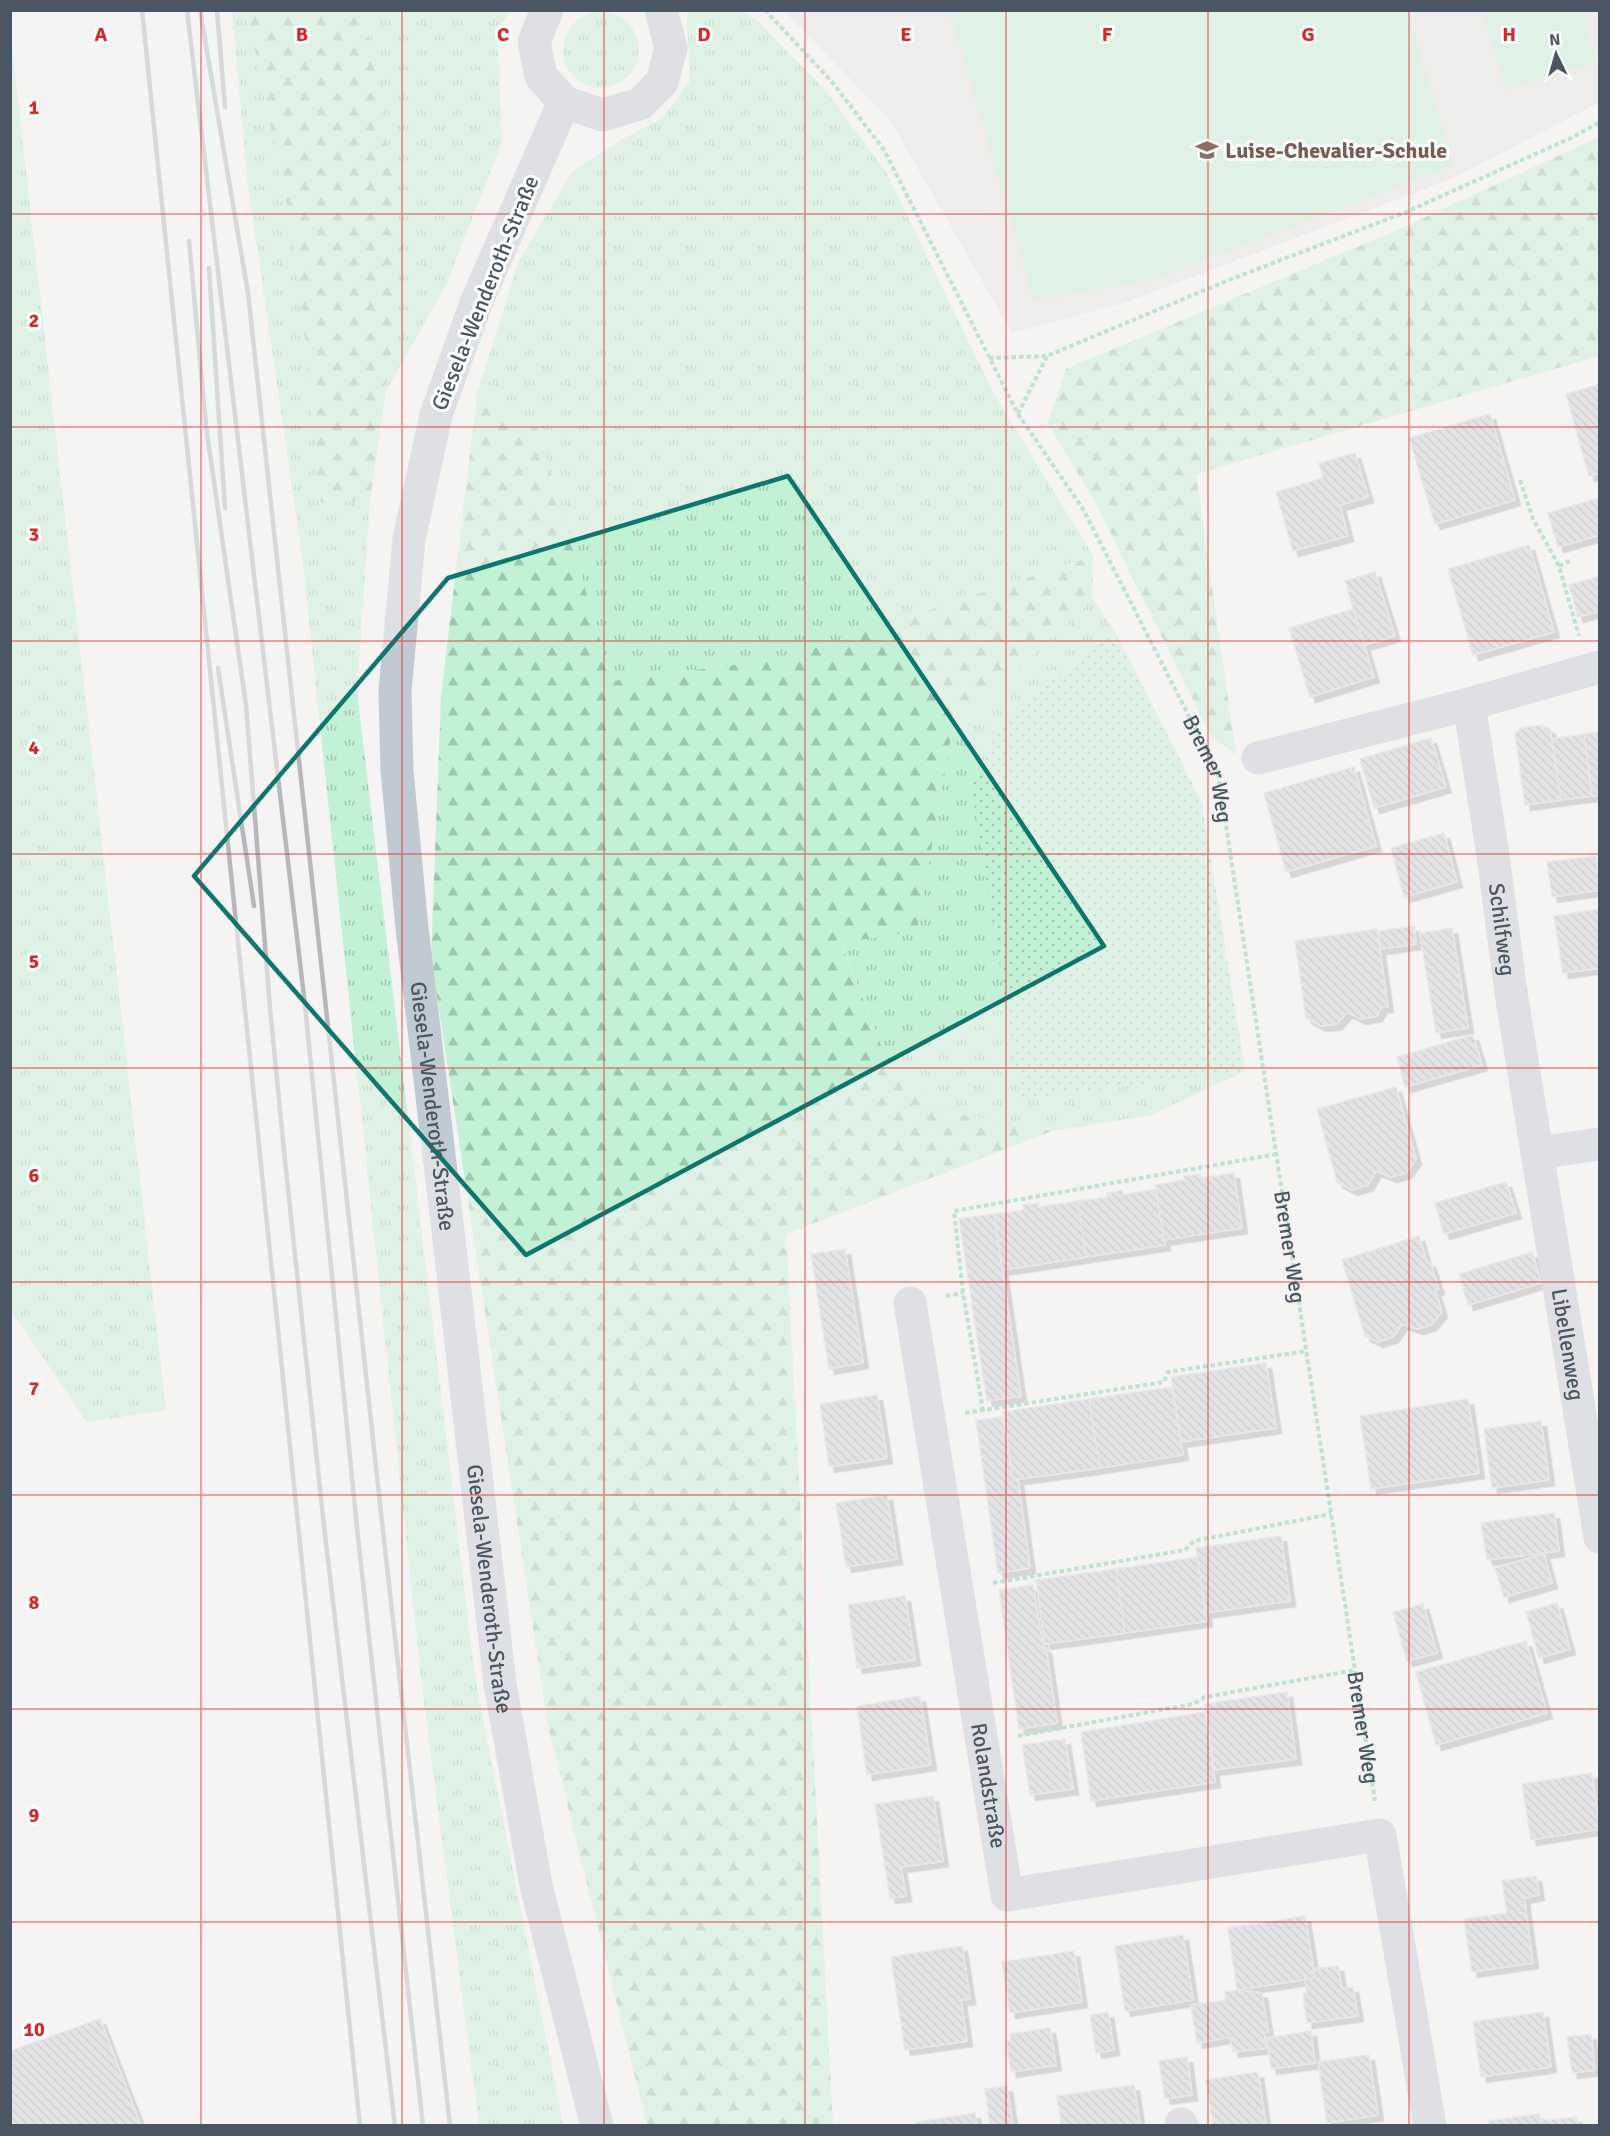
<svg xmlns="http://www.w3.org/2000/svg" width="1610" height="2136" font-family="Signika,sans-serif">
<defs>
<pattern id="grass-tufts" width="24" height="20" patternUnits="userSpaceOnUse" patternTransform="scale(1.5)"><rect width="24" height="20" fill="#c3f1d5"/><path d="M3 7l-1-3M5 7V3M7 7l1-3M15 17l-1-3M17 17v-4M19 17l1-3" fill="none" stroke="#a0c6b0"/></pattern>
<pattern id="forest-firs" width="22" height="20" patternUnits="userSpaceOnUse" patternTransform="scale(1.5)"><rect width="22" height="20" fill="#c3f1d5"/><path d="M5 1l3.5 6h-7zM16 11l3.5 6h-7z" fill="#a0c6b0"/></pattern>
<pattern id="park-dots" width="8" height="8" patternUnits="userSpaceOnUse" patternTransform="scale(1.5)"><rect width="8" height="8" fill="#c3f1d5"/><path d="M2 2h.1M6 6h.1" fill="none" stroke="#a0c6b0" stroke-width="1.8" stroke-linecap="round"/></pattern>
<pattern id="building-back-hatch" width="6" height="6" patternUnits="userSpaceOnUse" patternTransform="scale(1.5)"><rect width="6" height="6" fill="#cdcfd5"/><path d="M-1 5l2 2M0 0l6 6M5-1l2 2" fill="none" stroke="#a8abb0"/></pattern>
<filter id="shadow"><feDropShadow dx="5.5" dy="5.5" stdDeviation="0" flood-color="#0004"/></filter>
</defs>
<rect width="100%" height="100%" fill="#f5f3f3"/>
<!-- education -->
<path fill="#e6e4e5" d="M784 11H1599V103L1451 179 1124 303 1012 333 890 120Z"/>
<!-- grass -->
<path fill="url(#grass-tufts)" d="M232 11H247L296 251 321 503 370 500 357 692 475 1677 563 2125H479L421 1679 302 556 248 186Z
M365 11H511L497 29 502 143 446 285 386 391 405 255Z
M689 11H743L757 20 826 91 886 172 994 394 1093 556 785 658 612 681 539 430 477 394 518 263 572 172 623 139 662 118 690 81 687 21Z
M563 50a38 38 0 1 1 76 0a38 38 0 1 1-76 0Z
M10 30 166 1410 87 1422 11 1310Z
M1093 599 1115 632 1012 712 1022 1099 1245 1071 1151 1115 1052 1131 954 1113 885 1055 841 942 917 931 952 732Z"/>
<!-- forest -->
<path fill="url(#forest-firs)" d="M247 11H365L405 255 370 500 321 503 296 251Z
M1599 137V356L1196 474 1236 755 1211 736 1096 504 1048 423 1066 369 1395 231Z
M477 394 539 430 612 681 785 658 1093 556V599L952 732 917 931 841 943 885 1055 954 1113 1052 1131 786 1234 833 2125H647L548 1726 431 957 441 697Z"/>
<!-- park -->
<path fill="url(#park-dots)" d="M1115 632 1202 803 1245 1071 1021 1099 971 784 1012 712Z"/>
<!-- garden -->
<path fill="#c3f1d5" d="M950 11H1406L1454 165 1152 280 1034 300Z
M1483 11H1581L1596 63 1506 89Z"/>
<!-- building -->
<path fill="url(#building-back-hatch)" stroke="#d7d9de" stroke-width="1.5" filter="url(#shadow)" d="M1600 384V473L1589 476 1566 394Z
M1490 414 1515 500 1435 524 1409 438Z
M1355 453 1368 497 1340 505 1348 536 1293 551 1276 492 1323 478 1319 463Z
M1600 498V535L1558 547 1548 513Z
M1529 545 1554 632 1473 655 1448 569Z
M1375 572 1395 636 1364 645 1345 581Z
M1600 576V611L1578 617 1569 585Z
M1353 609 1374 677 1310 697 1289 628Z
M1541 725 1550 729 1561 800 1525 805 1515 734 1521 728Z
M1600 732V795L1592 796 1584 734Z
M1584 734 1592 796 1561 800 1552 739Z
M1431 738 1446 787 1374 808 1360 759Z
M1354 767 1376 846 1286 872 1264 793Z
M1444 833 1457 882 1404 897 1391 848Z
M1596 856 1600 890 1552 897 1547 862Z
M1600 909V968L1563 973 1554 916Z
M1414 926 1416 944 1381 949 1378 931Z
M1452 928 1468 1028 1436 1033 1420 933Z
M1377 929 1388 1007H1382L1377 1016 1360 1019 1347 1012 1337 1024 1321 1026 1306 1018 1295 941Z
M1473 1035 1482 1065 1405 1087 1397 1057Z
M1396 1087 1416 1159 1406 1173 1391 1177 1376 1171 1368 1185 1352 1190 1337 1182 1317 1109Z
M1234 1173 1242 1228 1164 1240 1155 1185 1185 1180 1184 1176 1200 1174 1201 1178Z
M1506 1182 1516 1213 1444 1234 1435 1203Z
M1156 1189 1165 1245 1086 1257 1078 1201 1107 1197V1193L1122 1190 1123 1195Z
M1078 1201 1086 1257 1002 1270 994 1214 1024 1210 1023 1205 1039 1203V1207Z
M994 1214 1021 1396 987 1401 959 1219Z
M1419 1236 1427 1263 1430 1262 1439 1289 1435 1290 1442 1312 1431 1325 1418 1329 1402 1324 1393 1337 1378 1342 1365 1336 1342 1260Z
M845 1249 863 1363 829 1369 811 1254Z
M1532 1252 1541 1283 1468 1305 1459 1274Z
M1266 1363 1276 1428 1181 1442 1171 1377Z
M1172 1387 1183 1455 1100 1468 1089 1399Z
M877 1395 887 1458 829 1467 820 1404Z
M1089 1399 1100 1468 1013 1480 1003 1412Z
M1468 1399 1479 1473 1371 1489 1360 1416Z
M1003 1417 1013 1480H1018L1030 1568 998 1573 976 1420Z
M1541 1421 1549 1480 1492 1488 1484 1429Z
M887 1495 897 1559 846 1567 836 1503Z
M1554 1513 1559 1551 1487 1560 1481 1523Z
M1281 1536 1290 1601 1205 1613 1196 1548Z
M1544 1554 1552 1583 1504 1597 1495 1568Z
M1197 1557 1207 1621 1125 1633 1116 1569Z
M1116 1569 1125 1633 1045 1644 1036 1580Z
M1033 1585 1043 1648H1046L1057 1723 1019 1729 999 1590Z
M905 1596 915 1660 857 1668 848 1605Z
M1557 1603 1570 1649 1539 1658 1526 1612Z
M1423 1604 1437 1653 1407 1661 1393 1612Z
M1526 1641 1547 1713 1436 1745 1416 1672Z
M1287 1692 1296 1759 1214 1770 1205 1704Z
M920 1696 931 1765 867 1775 857 1706Z
M1205 1712 1215 1782 1091 1801 1081 1732Z
M1065 1739 1073 1789 1030 1795 1022 1745Z
M1592 1773 1600 1829 1531 1840 1522 1784Z
M933 1796 943 1861 901 1867 906 1896 890 1898 875 1804Z
M1536 1876 1539 1895 1524 1898 1533 1963 1472 1972 1464 1919 1507 1913 1502 1881Z
M1305 1916 1315 1978 1237 1990 1228 1928Z
M1183 1935 1193 2000 1125 2011 1115 1946Z
M962 1946 970 1999 961 2000 967 2041 905 2050 891 1957Z
M1074 1951 1082 2002 1010 2013 1002 1962Z
M1338 1966 1342 1989 1353 1987 1358 2016 1307 2023 1303 1993H1307L1305 1979 1315 1978 1313 1969Z
M1240 1990 1262 1993 1268 2032H1264L1266 2048 1233 2052 1230 2037 1197 2043 1191 2005 1226 2000 1225 1992Z
M1108 2012 1114 2050 1096 2053 1090 2015Z
M1543 2012 1551 2067 1481 2077 1473 2022Z
M100 2019 141 2126H10V2051Z
M1050 2028 1056 2065 1011 2072 1006 2041 1011 2040 1010 2034Z
M1311 2031 1315 2063 1271 2069 1267 2038Z
M1591 2034 1595 2070 1572 2073 1567 2037Z
M1369 2055 1378 2115 1327 2123 1318 2062Z
M1187 2057 1192 2095 1165 2099 1159 2061Z
M1258 2072 1266 2126H1213L1206 2080Z
M1134 2085 1140 2126H1061L1057 2096Z
M1007 2086 1013 2126H990L985 2089Z
M975 2113 977 2126H917L916 2122Z
M1539 2114 1540 2121 1576 2117 1578 2126H1489L1488 2121Z"/>
<g fill="none" stroke-linecap="round" stroke-linejoin="round">
<!-- path -->
<g stroke="#7ad0a6" stroke-width="4" stroke-dasharray="4.5 3" stroke-linecap="butt">
<path id="s1" d="M765 10 833 83 884 150 1018 414 1083 509 1218 773 1375 1801"/>
<path d="M989 358 1047 356 1229 280 1406 212 1571 138 1600 122"/>
<path d="M1018 414 1047 356"/>
<path d="M1520 480 1533 519 1559 566 1579 636"/>
<path d="M1559 566 1572 560"/>
<path d="M946 1296 963 1293"/>
<path d="M983 1411 963 1293 954 1211 1277 1154"/>
<path d="M965 1413 1164 1382 1168 1372 1307 1351"/>
<path d="M993 1583 1185 1550 1194 1541 1331 1514"/>
<path d="M1018 1736 1193 1704 1205 1697 1355 1670"/>
</g>
<!-- minor -->
<g stroke="#c1cad2" stroke-width="33">
<path d="M547 10 534 42 541 76 564 102 602 115 640 104 662 82 671 48 661 10"/>
<path id="s2" d="M564 102 476 303 436 415 409 539 395 691 397 771 412 928 449 1239 500 1684 536 1885 597 2126"/>
<path id="s3" d="M1469 704 1493 855 1511 993 1600 1537"/>
<path d="M1258 758 1469 704 1600 667"/>
<path d="M1537 1153 1600 1144"/>
<path id="s4" d="M910 1303 1007 1895 1380 1835 1430 2126"/>
<path d="M1181 2124 1182 2126"/>
</g>
<!-- rail -->
<path stroke="#b5b8bd" stroke-width="4.5" d="M142 10 360 2126
M187 10 305 1005 357 1528 423 2126
M200 10 248 293 382 1522 450 2126
M217 10 225 107
M189 241 206 426 246 705 270 1008 285 1161 324 1526 395 2126
M209 268 225 508
M218 668 254 906"/>
</g>
<!-- marked area -->
<path d="M0 0H1610V2136H0ZM788 476 1104 946 526 1255 194 876 448 578Z" fill="#f5f3f3" fill-opacity=".55" fill-rule="evenodd"/>
<path fill="none" stroke="#0f766e" stroke-width="4.5" stroke-linejoin="round" d="M788 476 1104 946 526 1255 194 876 448 578Z"/>
<!-- grid -->
<path fill="none" stroke="#d62828" stroke-width="1.5" stroke-opacity="0.55" d="M201 10V2126M402 10V2126M604 10V2126M805 10V2126M1006 10V2126M1208 10V2126M1409 10V2126M10 214H1600M10 427H1600M10 641H1600M10 854H1600M10 1068H1600M10 1282H1600M10 1495H1600M10 1709H1600M10 1922H1600"/>
<!-- icons -->
<defs>
<g id="school-bare" transform="scale(1.8)"><path d="M0-5L7-2L0 1L-7-2ZM-4 1L0 2.5L4 1V4Q0 6-4 4Z" fill="#8d6e63" stroke="#fff" stroke-width="2.5" paint-order="stroke"/></g>
</defs>
<g fill-rule="evenodd">
<use href="#school-bare" x="1207" y="150"/>
</g>
<g text-anchor="middle" dominant-baseline="central" stroke-width="6" stroke-linejoin="round" paint-order="stroke">
<!-- education labels -->
<g font-size="22" font-weight="bold" fill="#785e54" stroke="#fff" text-anchor="start">
<text x="1225" y="150">Luise-Chevalier-Schule</text>
</g>
<!-- street labels -->
<g font-size="22" fill="#4a5661" stroke="#fff">
<text transform="translate(485 293) rotate(-68)">Giesela-Wenderoth-Straße</text>
<text stroke="none"><textPath href="#s1" startOffset="885">Bremer Weg</textPath></text>
<text stroke="none"><textPath href="#s3" startOffset="228">Schilfweg</textPath></text>
<text stroke="none"><textPath href="#s2" startOffset="1035">Giesela-Wenderoth-Straße</textPath></text>
<text stroke="none"><textPath href="#s1" startOffset="1371">Bremer Weg</textPath></text>
<text stroke="none"><textPath href="#s3" startOffset="648">Libellenweg</textPath></text>
<text stroke="none"><textPath href="#s2" startOffset="1521">Giesela-Wenderoth-Straße</textPath></text>
<text stroke="none"><textPath href="#s1" startOffset="1857">Bremer Weg</textPath></text>
<text stroke="none"><textPath href="#s4" startOffset="489">Rolandstraße</textPath></text>
</g>
</g>
<g font-size="20" text-anchor="middle" font-weight="bold" fill="#d62828" stroke="#fff" stroke-width="6" stroke-linejoin="round" paint-order="stroke">
<text x="101" y="41">A</text>
<text x="302" y="41">B</text>
<text x="503" y="41">C</text>
<text x="704" y="41">D</text>
<text x="906" y="41">E</text>
<text x="1107" y="41">F</text>
<text x="1308" y="41">G</text>
<text x="1509" y="41">H</text>
<text x="34" y="114">1</text>
<text x="34" y="327">2</text>
<text x="34" y="541">3</text>
<text x="34" y="754">4</text>
<text x="34" y="968">5</text>
<text x="34" y="1182">6</text>
<text x="34" y="1395">7</text>
<text x="34" y="1609">8</text>
<text x="34" y="1822">9</text>
<text x="34" y="2036">10</text>
</g>
<!-- border -->
<rect width="1610" height="2136" fill="none" stroke="#4a5661" stroke-width="24"/>
<!-- north arrow -->
<g transform="translate(1556 54) rotate(355)" stroke="#ffffff" stroke-width="4.5" paint-order="stroke">
<path d="M0-4.5L10 22L0 15L-10 22Z" fill="#4a5661"/>
<text y="-9" font-size="16" font-weight="bold" text-anchor="middle" fill="#4a5661">N</text>
</g>
</svg>
